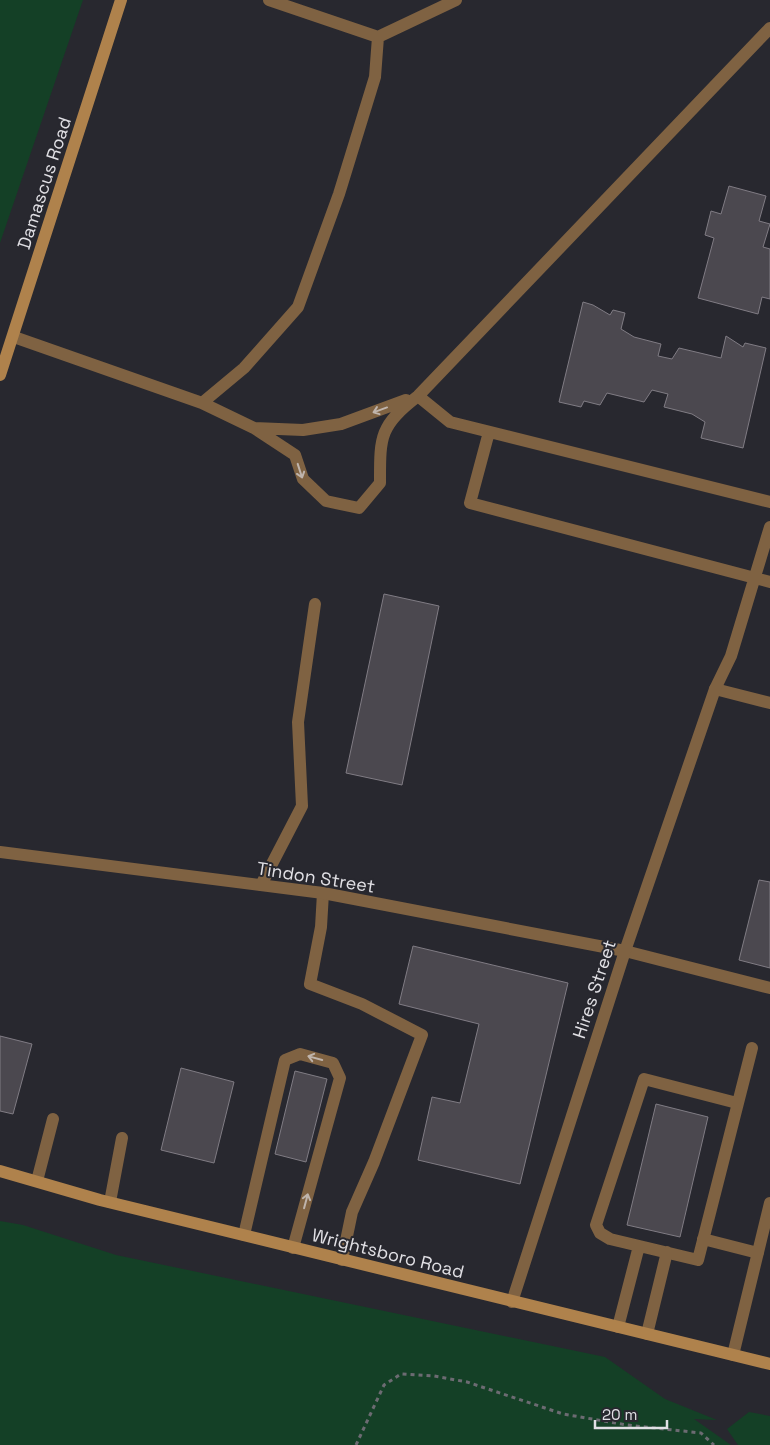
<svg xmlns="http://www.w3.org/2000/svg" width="770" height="1445" font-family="'Space Grotesk',sans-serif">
<rect width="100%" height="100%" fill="#28282f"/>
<!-- green -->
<path fill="#144026" d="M0 0H83L0 243Z
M0 1221 23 1225 116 1255 605 1357 665 1399 717 1420 694 1419 731 1445H0Z
M749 1412 770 1416V1445H738L727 1429Z"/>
<!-- building -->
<path fill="#4b484f" stroke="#807c84" d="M729 186 766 196 759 221 770 224 763 247 770 249V299L762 297 758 314 698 298 714 238 705 235 711 211 721 214Z
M583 302 593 305 610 315 613 310 625 313 621 329 634 337 661 344 658 356 672 359 679 348 721 358 726 336 743 347 745 343 766 348 743 448 701 438 705 422 692 414 664 407 668 394 652 390 644 402 607 393 600 405 584 401 581 407 559 402Z
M384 594 439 606 402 785 346 773Z
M759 880 770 882V968L739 960Z
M413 946 568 983 520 1184 418 1160 432 1097 460 1103 479 1024 399 1004Z
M0 1036 32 1044 13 1114 0 1111Z
M181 1068 234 1082 214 1163 161 1150Z
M295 1071 327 1079 306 1162 275 1154Z
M656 1104 708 1117 680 1237 627 1225Z"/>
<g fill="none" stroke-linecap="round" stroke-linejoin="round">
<!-- path -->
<path stroke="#6c6b72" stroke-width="3" stroke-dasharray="4 4" stroke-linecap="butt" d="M356 1445 384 1385 401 1374 434 1376 467 1382 563 1414 627 1425 701 1433 714 1445"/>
<!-- lane -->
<path stroke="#7f6242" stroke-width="12" d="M715 689 770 703
M261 885 302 806 298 722 315 604
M323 893 321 927 310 984 362 1004 422 1035 374 1162 352 1212 342 1260
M625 951 770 988
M737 1103 644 1079 596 1225 600 1233 610 1239 698 1260 752 1048
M37 1181 53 1119
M110 1202 122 1138
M244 1235 285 1060 300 1054 333 1063 340 1078 293 1248
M703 1239 758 1253
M618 1327 639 1246
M647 1334 667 1252
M733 1355 770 1203"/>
<!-- street -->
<path stroke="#7f6242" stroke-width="12" d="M269 0 378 37 456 0
M14 337 202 403 254 428 295 455 303 479 326 501 359 508 380 483C380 437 379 426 418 396L770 28
M418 396 450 422 770 502
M202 403 244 368 298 307 339 194 375 77 378 37
M254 428 303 430 341 424 406 400
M489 432 470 503 770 582
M0 852 323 893 625 951
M512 1302 625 951 715 689 731 656 770 527"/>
<!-- secondary -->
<path stroke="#af824c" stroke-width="12" d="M0 375 121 0
M0 1171 100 1200 770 1364"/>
</g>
<!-- one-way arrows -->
<defs><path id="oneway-shaft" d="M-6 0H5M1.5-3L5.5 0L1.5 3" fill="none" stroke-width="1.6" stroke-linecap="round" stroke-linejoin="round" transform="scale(1.25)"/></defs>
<g stroke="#bfb4ac">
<use href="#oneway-shaft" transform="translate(380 410) rotate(160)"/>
<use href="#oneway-shaft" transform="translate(300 471) rotate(72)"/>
<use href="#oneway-shaft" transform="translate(315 1058) rotate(-165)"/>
<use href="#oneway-shaft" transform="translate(306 1201) rotate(-75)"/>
</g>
<g text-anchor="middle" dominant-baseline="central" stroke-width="4" stroke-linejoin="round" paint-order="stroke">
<!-- street labels -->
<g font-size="18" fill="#e1e0e5" stroke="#28282f">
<text transform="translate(44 183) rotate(-72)">Damascus Road</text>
<text transform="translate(316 877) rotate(9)">Tindon Street</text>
<text transform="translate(594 989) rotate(-72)">Hires Street</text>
<text transform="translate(388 1253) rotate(14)">Wrightsboro Road</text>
</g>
</g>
<!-- scale -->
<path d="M595 1420v8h72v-8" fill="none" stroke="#e1e0e5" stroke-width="2.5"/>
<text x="602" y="1420" font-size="15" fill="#e1e0e5" stroke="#28282f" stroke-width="4" paint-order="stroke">20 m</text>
</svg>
